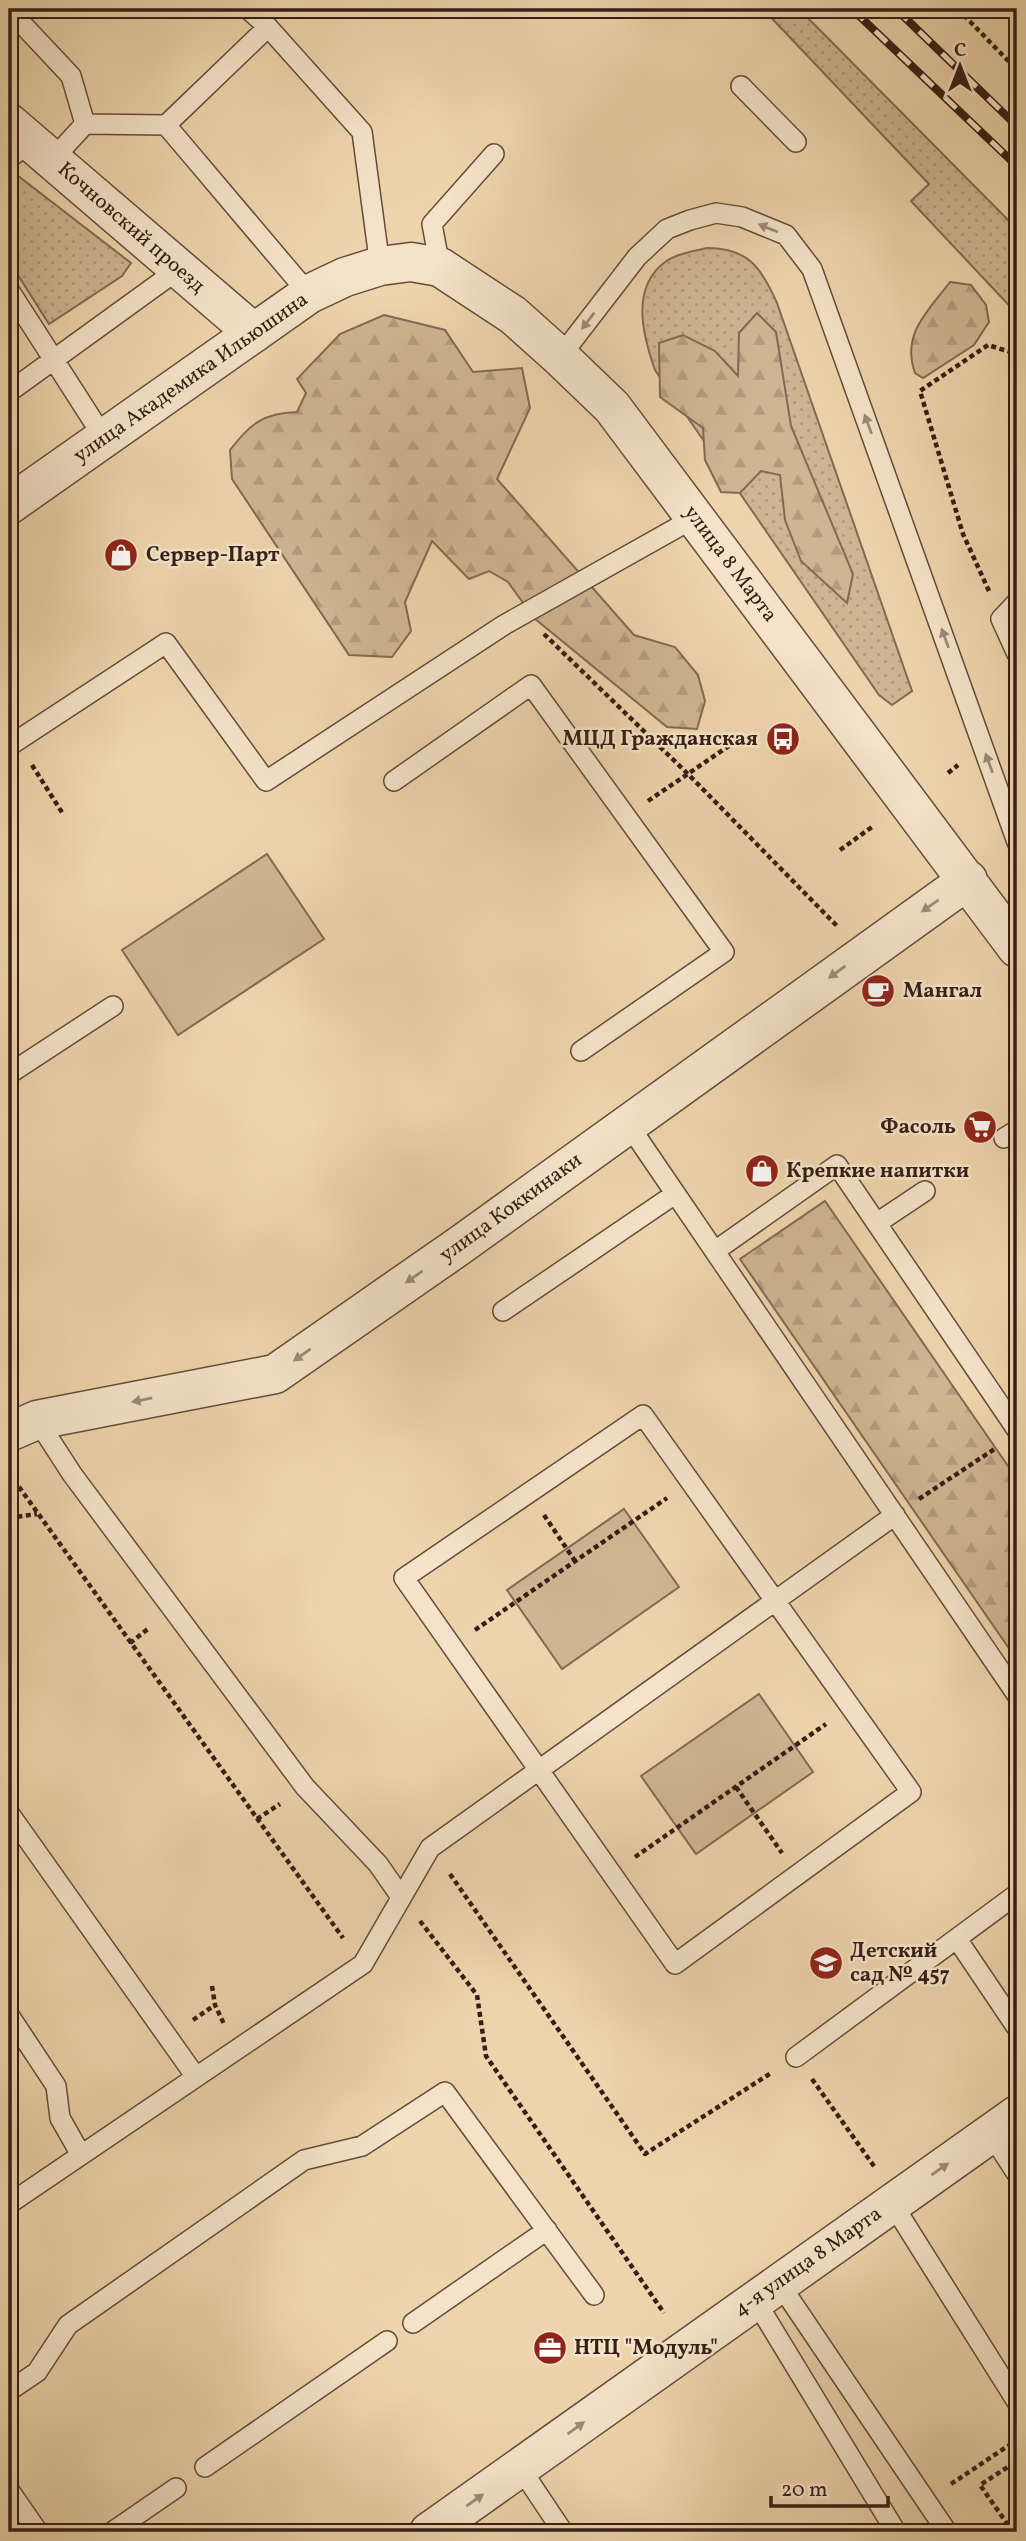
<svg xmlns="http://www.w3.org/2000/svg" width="1026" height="2541" font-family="Vollkorn,serif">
<defs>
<pattern id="grass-dots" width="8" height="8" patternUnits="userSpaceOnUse" patternTransform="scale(1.75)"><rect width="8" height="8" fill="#cfb592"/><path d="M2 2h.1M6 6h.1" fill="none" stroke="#b29b7d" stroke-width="1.8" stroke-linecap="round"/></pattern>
<pattern id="forest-firs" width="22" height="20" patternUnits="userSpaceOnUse" patternTransform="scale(1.75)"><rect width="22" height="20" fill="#cfb592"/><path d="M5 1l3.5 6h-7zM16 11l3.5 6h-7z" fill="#b29b7d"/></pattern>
</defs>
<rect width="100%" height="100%" fill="#eed4ac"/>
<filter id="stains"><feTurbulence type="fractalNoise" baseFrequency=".00286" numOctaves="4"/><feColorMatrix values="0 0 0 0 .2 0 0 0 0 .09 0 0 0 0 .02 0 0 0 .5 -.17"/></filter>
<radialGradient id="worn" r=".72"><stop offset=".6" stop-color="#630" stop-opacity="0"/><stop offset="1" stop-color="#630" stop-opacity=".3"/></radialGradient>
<!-- grass -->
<path fill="url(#grass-dots)" stroke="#826a53" stroke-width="2" d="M763 9H799L1017 229V314L911 201 929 184Z
M17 175 131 263 122 276 49 324 9 261V182Z
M707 248C748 248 761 267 777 303L912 691 892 705 879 695 655 370C643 336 630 288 665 262 675 254 694 251 707 248Z"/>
<!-- forest -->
<path fill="url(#forest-firs)" stroke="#826a53" stroke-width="2" d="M950 282 971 285 986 305 989 322 974 345 923 378 915 373C901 334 928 311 950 282Z
M757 313 776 332 791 426 853 574 847 603 801 561 785 520 780 475 761 471 740 493 721 492 705 460 703 428 660 397 659 343 683 335 715 351 738 376 739 333Z
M384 315 445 330 473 372 522 368 530 408 497 479 634 635 675 647 698 675 705 701 697 729 667 727 534 618 508 582 489 571 469 579 432 541 405 602 411 631 392 657 349 655 232 479 230 450C250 424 263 413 297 412L306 393 297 379 340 334Z
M825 1201 1017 1479V1660L740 1259Z"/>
<!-- park -->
<path fill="#cfb592" stroke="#826a53" stroke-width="2" d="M267 854 324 939 178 1035 122 950Z
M624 1509 679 1587 562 1669 507 1590Z
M759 1694 813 1772 696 1854 641 1776Z"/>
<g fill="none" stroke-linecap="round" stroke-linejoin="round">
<!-- service casing -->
<g stroke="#644c3a" stroke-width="22">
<path id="service" d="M248 9 268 27
M9 10 71 76 85 124 52 160
M741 86 796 142
M85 124 166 125
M9 158 30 143
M440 267 432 224 494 154
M9 290 104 438
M309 294 166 125 268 27 362 132 380 266
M560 357 637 257 667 229 690 220 716 213 742 217 786 235 812 269 1017 842
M9 392 179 269
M1017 602 1001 619 1017 654
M9 746 166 643 266 781 504 625 696 517
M394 781 531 685 724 952 581 1051
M9 1074 113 1006
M628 1124 1017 1695
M1004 1138 1017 1130
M877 1223 925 1191
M715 1251 837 1165 1017 1430
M503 1311 675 1194
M643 1415 911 1792 675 1964 404 1578Z
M37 1420 72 1474 305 1787 378 1864 401 1897
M9 1813 196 2077
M957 1939 1017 2028
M9 2015 56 2086 60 2118 81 2155
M796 2057 1017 1894
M991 2134 1017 2174
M892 2203 1017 2402
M9 2204 363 1964 430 1848 895 1515
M779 2283 947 2532
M755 2300 896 2532
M413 2323 547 2230
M9 2391 37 2372 68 2325 304 2160 362 2146 445 2092 594 2295
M205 2467 387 2341
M521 2469 563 2532
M9 2490 38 2532
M112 2532 176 2488"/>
</g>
<!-- minor casing -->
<g stroke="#644c3a" stroke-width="41">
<path id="minor" d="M9 123 254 333
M9 505 309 294 345 277 380 266 411 262 440 267 513 315 560 357 612 407 1017 948
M9 1432 37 1420 275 1374 459 1246 968 880
M429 2532 1017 2115"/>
</g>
<!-- path -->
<path stroke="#361e14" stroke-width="4.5" stroke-dasharray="5 3.5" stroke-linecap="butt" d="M958 9 1017 70
M989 591 963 534 920 391 988 345 1017 354
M544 634 689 775 838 927
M1013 726 1017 723
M32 765 63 814
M948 773 958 765
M648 801 745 735
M840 850 872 827
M9 1473 343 1938
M919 1499 996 1448
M544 1515 575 1561
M9 1518 37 1514
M475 1630 667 1498
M130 1643 149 1628
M736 1787 782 1853
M257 1819 280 1804
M635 1857 826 1724
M450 1874 645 2154 771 2073
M420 1921 477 1995 486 2056 664 2313
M212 1986 215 2005 224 2024
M193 2020 215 2005
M812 2079 876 2169
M951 2484 1017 2440
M722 2532H723
M1013 2532 980 2485 1017 2461"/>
<!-- service -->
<use href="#service" stroke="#f4e3c9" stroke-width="19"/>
<!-- minor -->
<use href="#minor" stroke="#f4e3c9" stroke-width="38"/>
<!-- rail casing -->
<g stroke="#361e14" stroke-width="8">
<path id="rail" d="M852 9 1017 166
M896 9 1017 126"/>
</g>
<!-- rail -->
<use href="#rail" stroke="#f4e3c9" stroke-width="5" stroke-dasharray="16" stroke-linecap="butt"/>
</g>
<!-- one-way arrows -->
<defs><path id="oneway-solid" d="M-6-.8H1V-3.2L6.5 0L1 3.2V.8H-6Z" transform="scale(1.75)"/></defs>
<g fill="#9e8a78">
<use href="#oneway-solid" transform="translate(768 228) rotate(-158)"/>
<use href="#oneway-solid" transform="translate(588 321) rotate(127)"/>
<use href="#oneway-solid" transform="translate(868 424) rotate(-110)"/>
<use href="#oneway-solid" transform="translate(945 638) rotate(-110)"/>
<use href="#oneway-solid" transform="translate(989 763) rotate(-110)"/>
<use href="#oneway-solid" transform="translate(930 906) rotate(145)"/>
<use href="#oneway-solid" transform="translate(837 972) rotate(144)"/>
<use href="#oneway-solid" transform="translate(414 1277) rotate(145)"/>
<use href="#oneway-solid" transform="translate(302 1355) rotate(145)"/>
<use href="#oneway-solid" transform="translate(142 1400) rotate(169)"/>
<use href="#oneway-solid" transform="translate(940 2169) rotate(-35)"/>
<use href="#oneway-solid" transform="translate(576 2428) rotate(-36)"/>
<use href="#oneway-solid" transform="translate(475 2500) rotate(-35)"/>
</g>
<!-- icons -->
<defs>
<g id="shop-disc" transform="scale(1.75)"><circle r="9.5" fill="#8f2418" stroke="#f4e3c9"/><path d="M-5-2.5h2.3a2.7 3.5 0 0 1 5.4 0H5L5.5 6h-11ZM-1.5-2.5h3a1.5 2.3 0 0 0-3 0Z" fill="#fff"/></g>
<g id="bus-disc" transform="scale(1.75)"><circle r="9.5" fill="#8f2418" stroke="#f4e3c9"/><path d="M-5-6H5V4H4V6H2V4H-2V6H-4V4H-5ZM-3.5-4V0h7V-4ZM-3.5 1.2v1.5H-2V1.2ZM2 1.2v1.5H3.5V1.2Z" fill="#fff"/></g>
<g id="cafe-disc" transform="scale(1.75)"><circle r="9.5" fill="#8f2418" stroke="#f4e3c9"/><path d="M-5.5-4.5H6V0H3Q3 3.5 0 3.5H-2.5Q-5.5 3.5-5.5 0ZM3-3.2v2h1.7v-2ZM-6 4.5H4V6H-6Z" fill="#fff"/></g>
<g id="supermarket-disc" transform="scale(1.75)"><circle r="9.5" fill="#8f2418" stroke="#f4e3c9"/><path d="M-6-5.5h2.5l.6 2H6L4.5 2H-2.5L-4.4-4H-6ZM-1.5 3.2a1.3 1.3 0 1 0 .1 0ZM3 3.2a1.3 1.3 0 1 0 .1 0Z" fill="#fff"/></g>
<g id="school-disc" transform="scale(1.75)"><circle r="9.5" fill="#8f2418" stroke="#f4e3c9"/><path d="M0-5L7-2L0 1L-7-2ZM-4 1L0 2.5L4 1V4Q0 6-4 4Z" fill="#fff"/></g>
<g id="office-disc" transform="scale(1.75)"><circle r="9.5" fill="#8f2418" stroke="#f4e3c9"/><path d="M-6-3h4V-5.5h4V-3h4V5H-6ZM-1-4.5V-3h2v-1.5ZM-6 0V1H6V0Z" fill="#fff"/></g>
</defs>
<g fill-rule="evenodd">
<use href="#shop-disc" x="121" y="555"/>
<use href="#bus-disc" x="783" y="739"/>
<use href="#cafe-disc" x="878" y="991"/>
<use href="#supermarket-disc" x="980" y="1127"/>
<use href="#shop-disc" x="762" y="1171"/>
<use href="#school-disc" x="826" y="1963"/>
<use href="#office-disc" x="550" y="2348"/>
</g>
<g text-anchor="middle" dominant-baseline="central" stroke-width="5" stroke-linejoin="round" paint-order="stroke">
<!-- street labels -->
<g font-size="21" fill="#361e14" stroke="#f4e3c9">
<text transform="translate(131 228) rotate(41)">Кочновский проезд</text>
<text transform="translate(191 378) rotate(-35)">улица Академика Ильюшина</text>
<text transform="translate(730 564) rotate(53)">улица 8 Марта</text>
<text transform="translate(511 1208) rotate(-36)">улица Коккинаки</text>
<text transform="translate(808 2262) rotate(-35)">4-я улица 8 Марта</text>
</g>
<!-- poi labels -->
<g font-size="21" font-weight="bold" fill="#361e14" stroke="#f4e3c9" text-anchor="start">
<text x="146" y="555">Сервер-Парт</text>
<text x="758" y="739" text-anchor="end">МЦД Гражданская</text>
<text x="903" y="991">Мангал</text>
<text x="956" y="1127" text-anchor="end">Фасоль</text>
<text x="786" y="1171">Крепкие напитки</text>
<text x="850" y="1951">Детский<tspan x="850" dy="24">сад № 457</tspan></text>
<text x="574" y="2348">НТЦ "Модуль"</text>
</g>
</g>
<!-- margin -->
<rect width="1026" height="2541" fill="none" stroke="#eed4ac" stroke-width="35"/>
<rect x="10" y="10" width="1005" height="2520" fill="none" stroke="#361e14" stroke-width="3.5"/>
<rect x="18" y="18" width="991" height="2506" fill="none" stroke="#361e14" stroke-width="2"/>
<!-- north arrow -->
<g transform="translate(960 66)" stroke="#f4e3c9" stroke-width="5" paint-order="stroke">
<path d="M0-5L12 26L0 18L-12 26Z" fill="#361e14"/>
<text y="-10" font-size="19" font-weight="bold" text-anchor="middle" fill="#361e14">С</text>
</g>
<!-- scale -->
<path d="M771 2496v10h117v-10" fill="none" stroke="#361e14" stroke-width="3.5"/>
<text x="781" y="2496" font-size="21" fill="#361e14" stroke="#f4e3c9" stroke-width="5" paint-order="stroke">20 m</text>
<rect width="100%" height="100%" filter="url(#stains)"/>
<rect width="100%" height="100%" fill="url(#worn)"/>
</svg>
